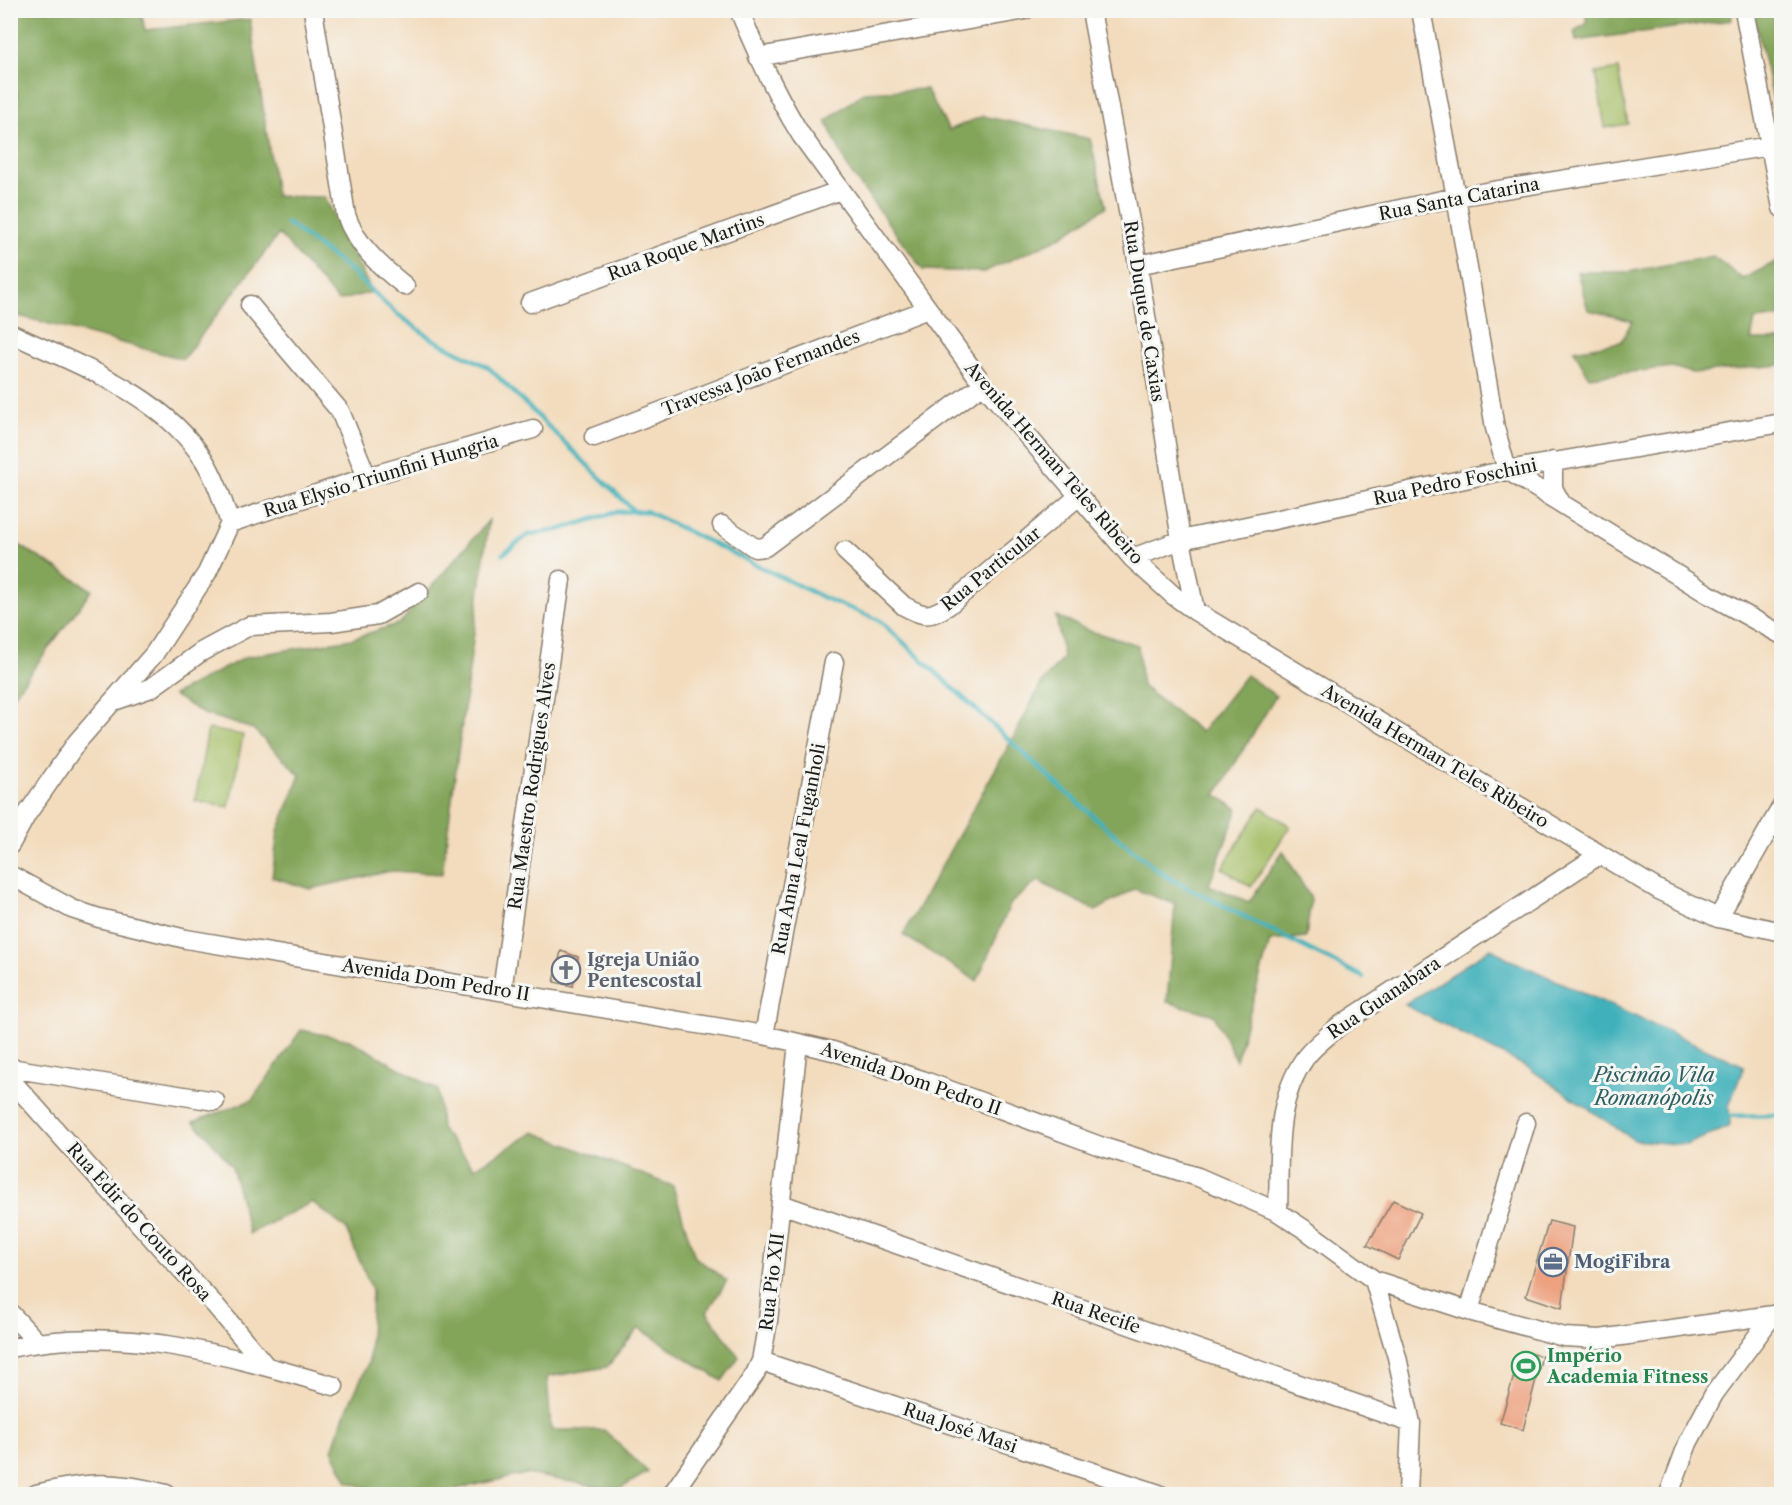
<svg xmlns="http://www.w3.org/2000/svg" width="1792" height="1505" font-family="'Libre Caslon Text',serif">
<rect width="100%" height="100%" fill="#f6f6f2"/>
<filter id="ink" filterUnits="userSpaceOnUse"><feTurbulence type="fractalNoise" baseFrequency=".0167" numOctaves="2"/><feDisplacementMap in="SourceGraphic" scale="12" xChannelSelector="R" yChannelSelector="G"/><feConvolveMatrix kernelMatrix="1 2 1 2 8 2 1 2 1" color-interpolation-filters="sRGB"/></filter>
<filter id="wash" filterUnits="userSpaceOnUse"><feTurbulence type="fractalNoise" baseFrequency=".008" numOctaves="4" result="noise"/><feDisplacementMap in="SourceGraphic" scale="24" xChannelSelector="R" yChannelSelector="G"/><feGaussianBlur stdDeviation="1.35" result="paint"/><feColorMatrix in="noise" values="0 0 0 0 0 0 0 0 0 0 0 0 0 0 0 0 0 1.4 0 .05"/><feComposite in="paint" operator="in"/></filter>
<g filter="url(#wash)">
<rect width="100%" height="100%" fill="#f3dcbd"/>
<!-- green -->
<path fill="#a4be65" stroke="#606d40" stroke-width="1.5" d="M1618 69 1628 124 1605 128 1596 73Z
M208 729 243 735 229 807 195 801Z
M1261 807 1290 826 1251 887 1222 868Z"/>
<!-- forest -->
<path fill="#83a55a" stroke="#50603b" stroke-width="1.5" d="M10 11H141L145 30 250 19 276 196 325 197 372 292 338 301 279 234 183 359 11 314 10 95H17L11 59Z
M1584 11H1731L1732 20 1576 41 1574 31 1588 23Z
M1753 11H1781V133Z
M926 89 949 130 983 116 1090 139 1106 207 1057 239 984 272 923 270 849 170 826 121 864 92Z
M1713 256 1743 279 1781 259V317L1755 320 1751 340H1781V365L1692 373 1672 367 1589 377 1574 350 1621 342 1632 321 1588 310 1577 272H1628Z
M489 520 442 874 391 871 310 889 272 877 278 831 300 775 253 729 204 714 173 695 246 657 351 639 400 623Z
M11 540 92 590 11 699H10Z
M1056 616 1090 631 1138 645 1142 686 1201 732 1246 675 1276 696 1216 795 1238 809 1209 885 1249 902 1283 851 1311 899 1306 937 1270 941 1236 1060 1214 1015 1167 1002 1175 904 1134 889 1096 911 1038 881 1011 903 977 981 903 935 1020 725 1041 684 1063 658Z
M301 1030 350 1040 438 1090 441 1129 475 1168 534 1132 673 1186 695 1257 727 1281 707 1312 739 1357 722 1381 639 1328 607 1367 547 1377 551 1430H604L648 1472 618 1490 526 1474 432 1494H388L348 1482 332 1450 343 1418 369 1361 372 1290 346 1229 312 1202 249 1234 232 1167 206 1134 193 1122 252 1100Z"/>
<!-- water -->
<path fill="#41b1ba" stroke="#2e666b" stroke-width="1.5" d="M1491 948 1509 959 1744 1066 1729 1106 1730 1126 1686 1145 1634 1140 1527 1067 1405 1005Z"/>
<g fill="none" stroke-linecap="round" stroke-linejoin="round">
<!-- stream -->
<path stroke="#41b1ba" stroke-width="4.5" d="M287 223 346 267 396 313 432 339 488 367 634 511
M503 554 528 535 562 529 616 512 646 511 824 598 879 620 1057 784 1125 844 1167 877 1363 977
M1724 1116 1782 1115"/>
</g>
<g id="blocks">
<!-- building -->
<path fill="#eda17f" d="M561 951 578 957 573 986 554 982Z
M1393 1200 1421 1213 1398 1260 1367 1245Z
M1549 1221 1573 1227 1562 1308 1526 1296Z
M1521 1352 1542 1356 1523 1430 1500 1423Z"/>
</g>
</g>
<g filter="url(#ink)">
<use href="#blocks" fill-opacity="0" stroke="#887c6c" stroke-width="1.5"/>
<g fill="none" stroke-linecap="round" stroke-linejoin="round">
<!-- minor casing -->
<g stroke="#887c6c" stroke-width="21">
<path id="minor" d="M313 10 346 215C356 245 381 267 405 286
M739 10C757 54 776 95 801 135L983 384 1132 558 1174 596 1195 611 1659 890 1718 918 1782 932
M1091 10 1138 265 1181 540 1195 611
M1421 10 1456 197 1495 428 1507 470
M1744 10 1782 208
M758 57 1025 10
M1138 265 1456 197 1782 144
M530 303 841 190
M250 305 340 411 367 477
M10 333C79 366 161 393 204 460 216 479 223 502 230 523L207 573 154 654 77 742 27 814 10 845
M594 437 928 309
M1553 461V488L1561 503
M1507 470 1708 594 1782 635
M230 523 367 477 533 429
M722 525 755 548 765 547 983 384
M845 551 904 606C924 617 930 618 949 605L1079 496
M1132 558 1181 540 1507 470 1782 423
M114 701 151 688 201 652 249 626 331 622 378 615 419 592
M10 875 72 909 99 918 186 939 764 1035 833 1051 922 1080 1100 1146 1198 1177 1278 1212 1307 1231 1374 1280 1469 1311 1564 1337 1600 1339 1773 1315 1782 1312
M1718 918 1782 806
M502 991 561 580
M764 1035 834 662
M10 1068 215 1101
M10 1079 161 1248 215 1305 266 1366
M781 1204 1411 1423
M1278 1212C1280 1160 1273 1104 1305 1058 1314 1046 1328 1036 1339 1026L1599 855
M1374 1280 1397 1357 1411 1423 1408 1494
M1469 1311 1526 1123
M10 1313 37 1342
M10 1348C119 1323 229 1355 334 1386
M761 1361 1159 1494
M36 1494C87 1482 114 1480 166 1494
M672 1494 755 1374 761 1361 768 1321 798 1043
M1669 1494 1688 1443 1714 1394 1773 1315"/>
</g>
<!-- minor -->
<use href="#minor" stroke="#fff" stroke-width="18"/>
</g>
</g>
<!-- icons -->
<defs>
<g id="church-ring" transform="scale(1.5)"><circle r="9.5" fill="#f6f6f2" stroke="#6b7280" stroke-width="1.5"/><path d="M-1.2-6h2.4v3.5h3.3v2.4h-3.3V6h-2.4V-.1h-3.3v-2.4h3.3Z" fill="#6b7280"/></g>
<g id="office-ring" transform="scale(1.5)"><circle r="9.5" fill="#f6f6f2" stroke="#5c6f8a" stroke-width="1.5"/><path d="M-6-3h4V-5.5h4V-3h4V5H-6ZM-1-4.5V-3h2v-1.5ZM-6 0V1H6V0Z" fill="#5c6f8a"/></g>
<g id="stadium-ring" transform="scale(1.5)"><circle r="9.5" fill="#f6f6f2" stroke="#2e9e5b" stroke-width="1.5"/><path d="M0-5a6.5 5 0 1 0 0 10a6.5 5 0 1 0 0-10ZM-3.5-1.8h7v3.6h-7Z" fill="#2e9e5b"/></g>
</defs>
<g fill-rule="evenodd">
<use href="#church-ring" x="566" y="970"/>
<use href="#office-ring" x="1553" y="1262"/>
<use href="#stadium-ring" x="1526" y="1366"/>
</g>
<g text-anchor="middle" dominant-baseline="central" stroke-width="6" stroke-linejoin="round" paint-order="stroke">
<!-- street labels -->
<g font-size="18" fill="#1c1c1c" stroke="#f6f6f2">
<text transform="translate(1459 199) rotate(-11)">Rua Santa Catarina</text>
<text transform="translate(686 247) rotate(-20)">Rua Roque Martins</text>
<text transform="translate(1144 311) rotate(81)">Rua Duque de Caxias</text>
<text transform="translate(761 373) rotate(-21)">Travessa João Fernandes</text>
<text transform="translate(1054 463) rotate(49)">Avenida Herman Teles Ribeiro</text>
<text transform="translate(381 476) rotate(-17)">Rua Elysio Triunfini Hungria</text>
<text transform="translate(1455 482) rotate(-12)">Rua Pedro Foschini</text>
<text transform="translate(991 569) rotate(-39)">Rua Particular</text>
<text transform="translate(1435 756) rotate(31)">Avenida Herman Teles Ribeiro</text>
<text transform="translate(532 786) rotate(-82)">Rua Maestro Rodrigues Alves</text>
<text transform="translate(799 849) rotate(-79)">Rua Anna Leal Fuganholi</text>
<text transform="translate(436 980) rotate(9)">Avenida Dom Pedro II</text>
<text transform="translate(1384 998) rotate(-34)">Rua Guanabara</text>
<text transform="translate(911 1079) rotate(19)">Avenida Dom Pedro II</text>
<text transform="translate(139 1222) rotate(48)">Rua Edir do Couto Rosa</text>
<text transform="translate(772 1282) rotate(-83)">Rua Pio XII</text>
<text transform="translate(1096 1313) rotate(19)">Rua Recife</text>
<text transform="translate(960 1428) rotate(19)">Rua José Masi</text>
</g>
<!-- worship labels -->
<g font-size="18" font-weight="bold" fill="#5b616d" stroke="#f6f6f2" text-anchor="start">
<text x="587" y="960">Igreja União<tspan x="587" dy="21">Pentescostal</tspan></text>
</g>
<!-- service labels -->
<g font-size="18" font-weight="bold" fill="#4e5e75" stroke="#f6f6f2" text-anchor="start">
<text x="1574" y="1262">MogiFibra</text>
</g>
<!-- leisure labels -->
<g font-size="18" font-weight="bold" fill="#27864d" stroke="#f6f6f2" text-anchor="start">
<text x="1547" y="1356">Império<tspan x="1547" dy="21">Academia Fitness</tspan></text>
</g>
<!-- water labels -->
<g font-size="20" font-style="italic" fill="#2d5f63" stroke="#f6f6f2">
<text x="1654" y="1075">Piscinão Vila<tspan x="1654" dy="23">Romanópolis</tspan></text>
</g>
</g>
<!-- margin -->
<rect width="1792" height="1505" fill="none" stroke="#f6f6f2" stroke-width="36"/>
</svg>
